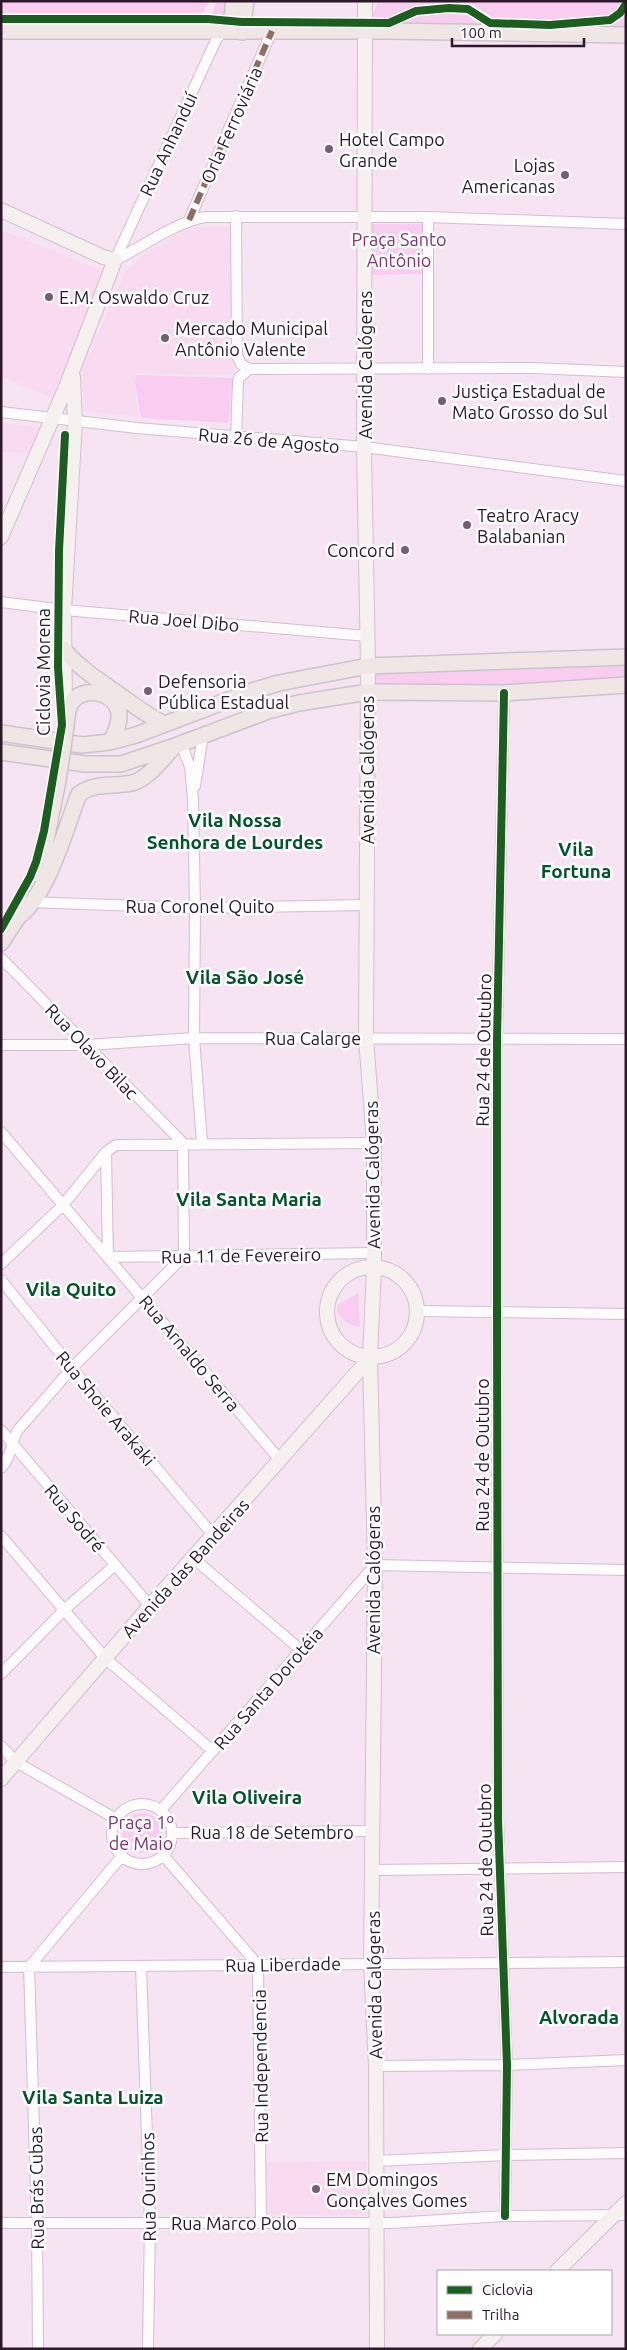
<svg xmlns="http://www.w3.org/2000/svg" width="627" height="2350" font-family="Ubuntu,sans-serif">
<rect width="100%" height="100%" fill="#f6e4f2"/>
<!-- built -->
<path fill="#f8dbf1" d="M186 227H236L234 375 139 373 136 377V400L139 417 85 411 82 369 126 270 147 253Z
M1 230 107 273 52 398 1 376Z
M1 423 44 428 33 453 1 452Z
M366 2161V2216L268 2215 266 2163Z"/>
<!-- green -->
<path fill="#f9cdf0" d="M3 1H209L199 19 198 26 2 27Z
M217 1H223L229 8 223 25H207Z
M379 1H626V35L365 31Z
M370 224H427L428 274 369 275Z
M137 375 233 378 228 423 143 418 140 415 135 381Z
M626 657V685L368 692V666Z
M358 1293 360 1327C349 1327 343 1320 337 1312L338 1305Z
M122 1833a20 20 0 1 1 40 0a20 20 0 1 1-40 0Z"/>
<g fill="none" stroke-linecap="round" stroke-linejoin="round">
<!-- street casing -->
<g stroke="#d1bfcd" stroke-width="12">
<path id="street" d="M236 216 237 356 241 364 249 369
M428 217V369
M189 220 272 31
M115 260C145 246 173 223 205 217H428L626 224
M115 260 217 38 224 31
M249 369 533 368 626 372
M1 412 137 428 364 447 626 481
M236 437 238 382 239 378 249 369
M1 602 64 610 367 636
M504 693 497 1040V1311L498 1818 507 2065 505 2216
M181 743 190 767 193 799 195 908 194 1038 202 1143
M195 786 203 735
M28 902 195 908 366 905
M1 958 183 1143
M1 1045H87L194 1038 626 1039
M1 1132 280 1460
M106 1152 108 1257 374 1253
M1 1264 63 1205 106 1152 116 1145 374 1143
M1 1280 72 1368 213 1535
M418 1311 626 1314
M1 1430 150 1606
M1 1468C11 1458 11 1442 18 1430L72 1368 184 1256 183 1143
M1 1536 105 1658 213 1751
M193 1558 301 1650
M1 1674 63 1611 115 1565
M1 1746 16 1762 116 1819
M112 1834a30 30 0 1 1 60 0a30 30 0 1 1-60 0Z
M161 1810 375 1565 626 1570
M172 1833 373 1831
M163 1855 258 1965 261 2223
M373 1870 626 1867
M141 1966 150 2223 148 2349
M1 1967 626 1962
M376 2066 507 2065 626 2060
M376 2161 506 2155 626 2153
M1 2223H392L505 2216 626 2215
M38 2349 37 2223 29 1967 122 1856"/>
</g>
<!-- secondary casing -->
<g stroke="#d1bfcd" stroke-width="16">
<path id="secondary" d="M365 1 364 447 368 666 366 1038 374 1143V1267L370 1358 375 1565 371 1964 376 2066 377 2349
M1 210 103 257 115 260 66 387 1 537
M65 717 64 610 75 422 73 377
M327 1312a45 45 0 1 1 90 0a45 45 0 1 1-90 0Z
M1 1779 150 1606 370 1358
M557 2271 626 2203
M480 2349 495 2334"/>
</g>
<!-- primary casing -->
<g stroke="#cdc3cb" stroke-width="18">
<path id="primary" d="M1 31H388L626 35
M224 31 233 14V1
M242 32 246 1
M63 649C80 669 100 681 121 696 135 706 148 716 164 724
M66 726C67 719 67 709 71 703 83 685 115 691 119 713 120 723 115 734 110 742
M1 733 82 745 110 742 136 735 255 690 279 683 368 666 626 657
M1 752 85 764H121L175 746 268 711 299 703 368 692 504 693 626 685
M39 875 58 781
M22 914C50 888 65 830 79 794 95 782 114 787 132 783 148 779 162 759 173 748
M1 943 26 905"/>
</g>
<!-- street -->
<use href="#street" stroke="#fefbfd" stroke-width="10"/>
<!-- secondary -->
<use href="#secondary" stroke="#f7f0f1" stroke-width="14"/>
<!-- primary -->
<use href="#primary" stroke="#f0e6e6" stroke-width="15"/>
<!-- primary-bridge casing -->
<g stroke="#cdc3cb" stroke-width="18" stroke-linecap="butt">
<path id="primary-bridge" d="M58 781 66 726"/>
</g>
<!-- primary-bridge -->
<use href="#primary-bridge" stroke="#f0e6e6" stroke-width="15"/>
<!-- quiet -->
<path stroke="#8d6e63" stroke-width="6" stroke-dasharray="12 6" stroke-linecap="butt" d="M189 220 272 31"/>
<!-- cycleway casing -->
<g stroke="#fff" stroke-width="11">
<path id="cycleway" d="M1 19H208L242 22 389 23 416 11 449 8 468 9 490 23 550 25 610 20 620 13 626 4
M504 693 497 1040V1311L498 1818 507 2065 505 2216
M1 929 30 877 36 862 44 831 62 725 58 667 59 551 65 435"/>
</g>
<!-- cycleway -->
<use href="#cycleway" stroke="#1b5e20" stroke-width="8"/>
</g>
<!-- markers -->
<g fill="#735f6f" stroke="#fff" stroke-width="2">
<circle cx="329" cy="149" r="5"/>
<circle cx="565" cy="175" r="5"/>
<circle cx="49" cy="297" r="5"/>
<circle cx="165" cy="338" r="5"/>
<circle cx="442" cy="401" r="5"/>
<circle cx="467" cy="525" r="5"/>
<circle cx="405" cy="550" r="5"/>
<circle cx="148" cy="691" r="5"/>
<circle cx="316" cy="2189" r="5"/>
</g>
<g text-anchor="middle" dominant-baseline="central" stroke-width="5" stroke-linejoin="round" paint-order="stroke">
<!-- street labels -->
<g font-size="18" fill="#2c1829" stroke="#fff">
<text transform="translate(231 125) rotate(-66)">Orla Ferroviária</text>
<text transform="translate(168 144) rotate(-65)">Rua Anhanduí</text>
<text transform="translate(365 365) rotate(-90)">Avenida Calógeras</text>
<text transform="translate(269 440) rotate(5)">Rua 26 de Agosto</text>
<text transform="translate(184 620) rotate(5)">Rua Joel Dibo</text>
<text transform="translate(43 672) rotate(-90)">Ciclovia Morena</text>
<text transform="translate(367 770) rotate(-90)">Avenida Calógeras</text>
<text x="200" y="906">Rua Coronel Quito</text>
<text x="313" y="1038">Rua Calarge</text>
<text transform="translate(483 1050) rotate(-89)">Rua 24 de Outubro</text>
<text transform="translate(92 1051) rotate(46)">Rua Olavo Bilac</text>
<text transform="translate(372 1175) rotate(-91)">Avenida Calógeras</text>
<text transform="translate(241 1255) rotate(-1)">Rua 11 de Fevereiro</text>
<text transform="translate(190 1353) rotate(50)">Rua Arnaldo Serra</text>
<text transform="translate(106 1408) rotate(50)">Rua Shoie Arakaki</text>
<text transform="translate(482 1455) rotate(-90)">Rua 24 de Outubro</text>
<text transform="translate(75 1518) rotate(50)">Rua Sodré</text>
<text transform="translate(185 1568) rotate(-48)">Avenida das Bandeiras</text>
<text transform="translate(373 1580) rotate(-90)">Avenida Calógeras</text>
<text transform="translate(268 1688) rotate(-49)">Rua Santa Dorotéia</text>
<text x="272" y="1832">Rua 18 de Setembro</text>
<text transform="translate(485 1860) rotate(-91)">Rua 24 de Outubro</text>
<text transform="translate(283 1964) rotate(-1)">Rua Liberdade</text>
<text transform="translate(374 1985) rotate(-91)">Avenida Calógeras</text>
<text transform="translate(260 2066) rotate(-91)">Rua Independencia</text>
<text transform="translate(148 2187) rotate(-91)">Rua Ourinhos</text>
<text transform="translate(36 2188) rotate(-91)">Rua Brás Cubas</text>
<text x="234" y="2223">Rua Marco Polo</text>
</g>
<!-- poi labels -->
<g font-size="18" fill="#2c1829" stroke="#fff" text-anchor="start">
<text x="339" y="139">Hotel Campo<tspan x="339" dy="21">Grande</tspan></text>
<text x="555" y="165" text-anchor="end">Lojas<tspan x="555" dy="21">Americanas</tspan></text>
<text x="59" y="297">E.M. Oswaldo Cruz</text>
<text x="175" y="328">Mercado Municipal<tspan x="175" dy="21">Antônio Valente</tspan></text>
<text x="452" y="391">Justiça Estadual de<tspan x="452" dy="21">Mato Grosso do Sul</tspan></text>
<text x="477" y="515">Teatro Aracy<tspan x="477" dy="21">Balabanian</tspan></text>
<text x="395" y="550" text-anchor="end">Concord</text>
<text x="158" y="681">Defensoria<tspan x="158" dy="21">Pública Estadual</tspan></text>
<text x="326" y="2179">EM Domingos<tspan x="326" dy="21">Gonçalves Gomes</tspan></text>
</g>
<!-- park labels -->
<g font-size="18" fill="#823378" stroke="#fff">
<text x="399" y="239">Praça Santo<tspan x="399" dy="21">Antônio</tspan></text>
<text x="141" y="1822">Praça 1º<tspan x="141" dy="21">de Maio</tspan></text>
</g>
<!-- neighbourhood labels -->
<g font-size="19" font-weight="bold" fill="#02542a" stroke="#fff">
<text x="235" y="820">Vila Nossa<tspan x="235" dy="22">Senhora de Lourdes</tspan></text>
<text x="576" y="849">Vila<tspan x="576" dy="22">Fortuna</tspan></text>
<text x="245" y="977">Vila São José</text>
<text x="249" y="1199">Vila Santa Maria</text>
<text x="71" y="1289">Vila Quito</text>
<text x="247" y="1797">Vila Oliveira</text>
<text x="579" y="2017">Alvorada</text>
<text x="93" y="2097">Vila Santa Luiza</text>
</g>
</g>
<!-- border -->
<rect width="627" height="2350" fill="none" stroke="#2c1829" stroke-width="5"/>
<!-- legend -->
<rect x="437" y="2270" width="175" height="65" fill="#ffffff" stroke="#aba3a9"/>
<rect x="447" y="2286" width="25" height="8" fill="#1b5e20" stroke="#aba3a9"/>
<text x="482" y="2295" font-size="15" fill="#2c1829">Ciclovia</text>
<rect x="447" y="2311" width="25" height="8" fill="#8d6e63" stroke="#aba3a9"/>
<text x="482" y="2320" font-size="15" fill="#2c1829">Trilha</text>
<!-- scale -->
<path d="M452 38v8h132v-8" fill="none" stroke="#2c1829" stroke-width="2.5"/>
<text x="460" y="38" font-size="15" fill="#2c1829" stroke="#ffffff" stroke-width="4" paint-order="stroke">100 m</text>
</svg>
